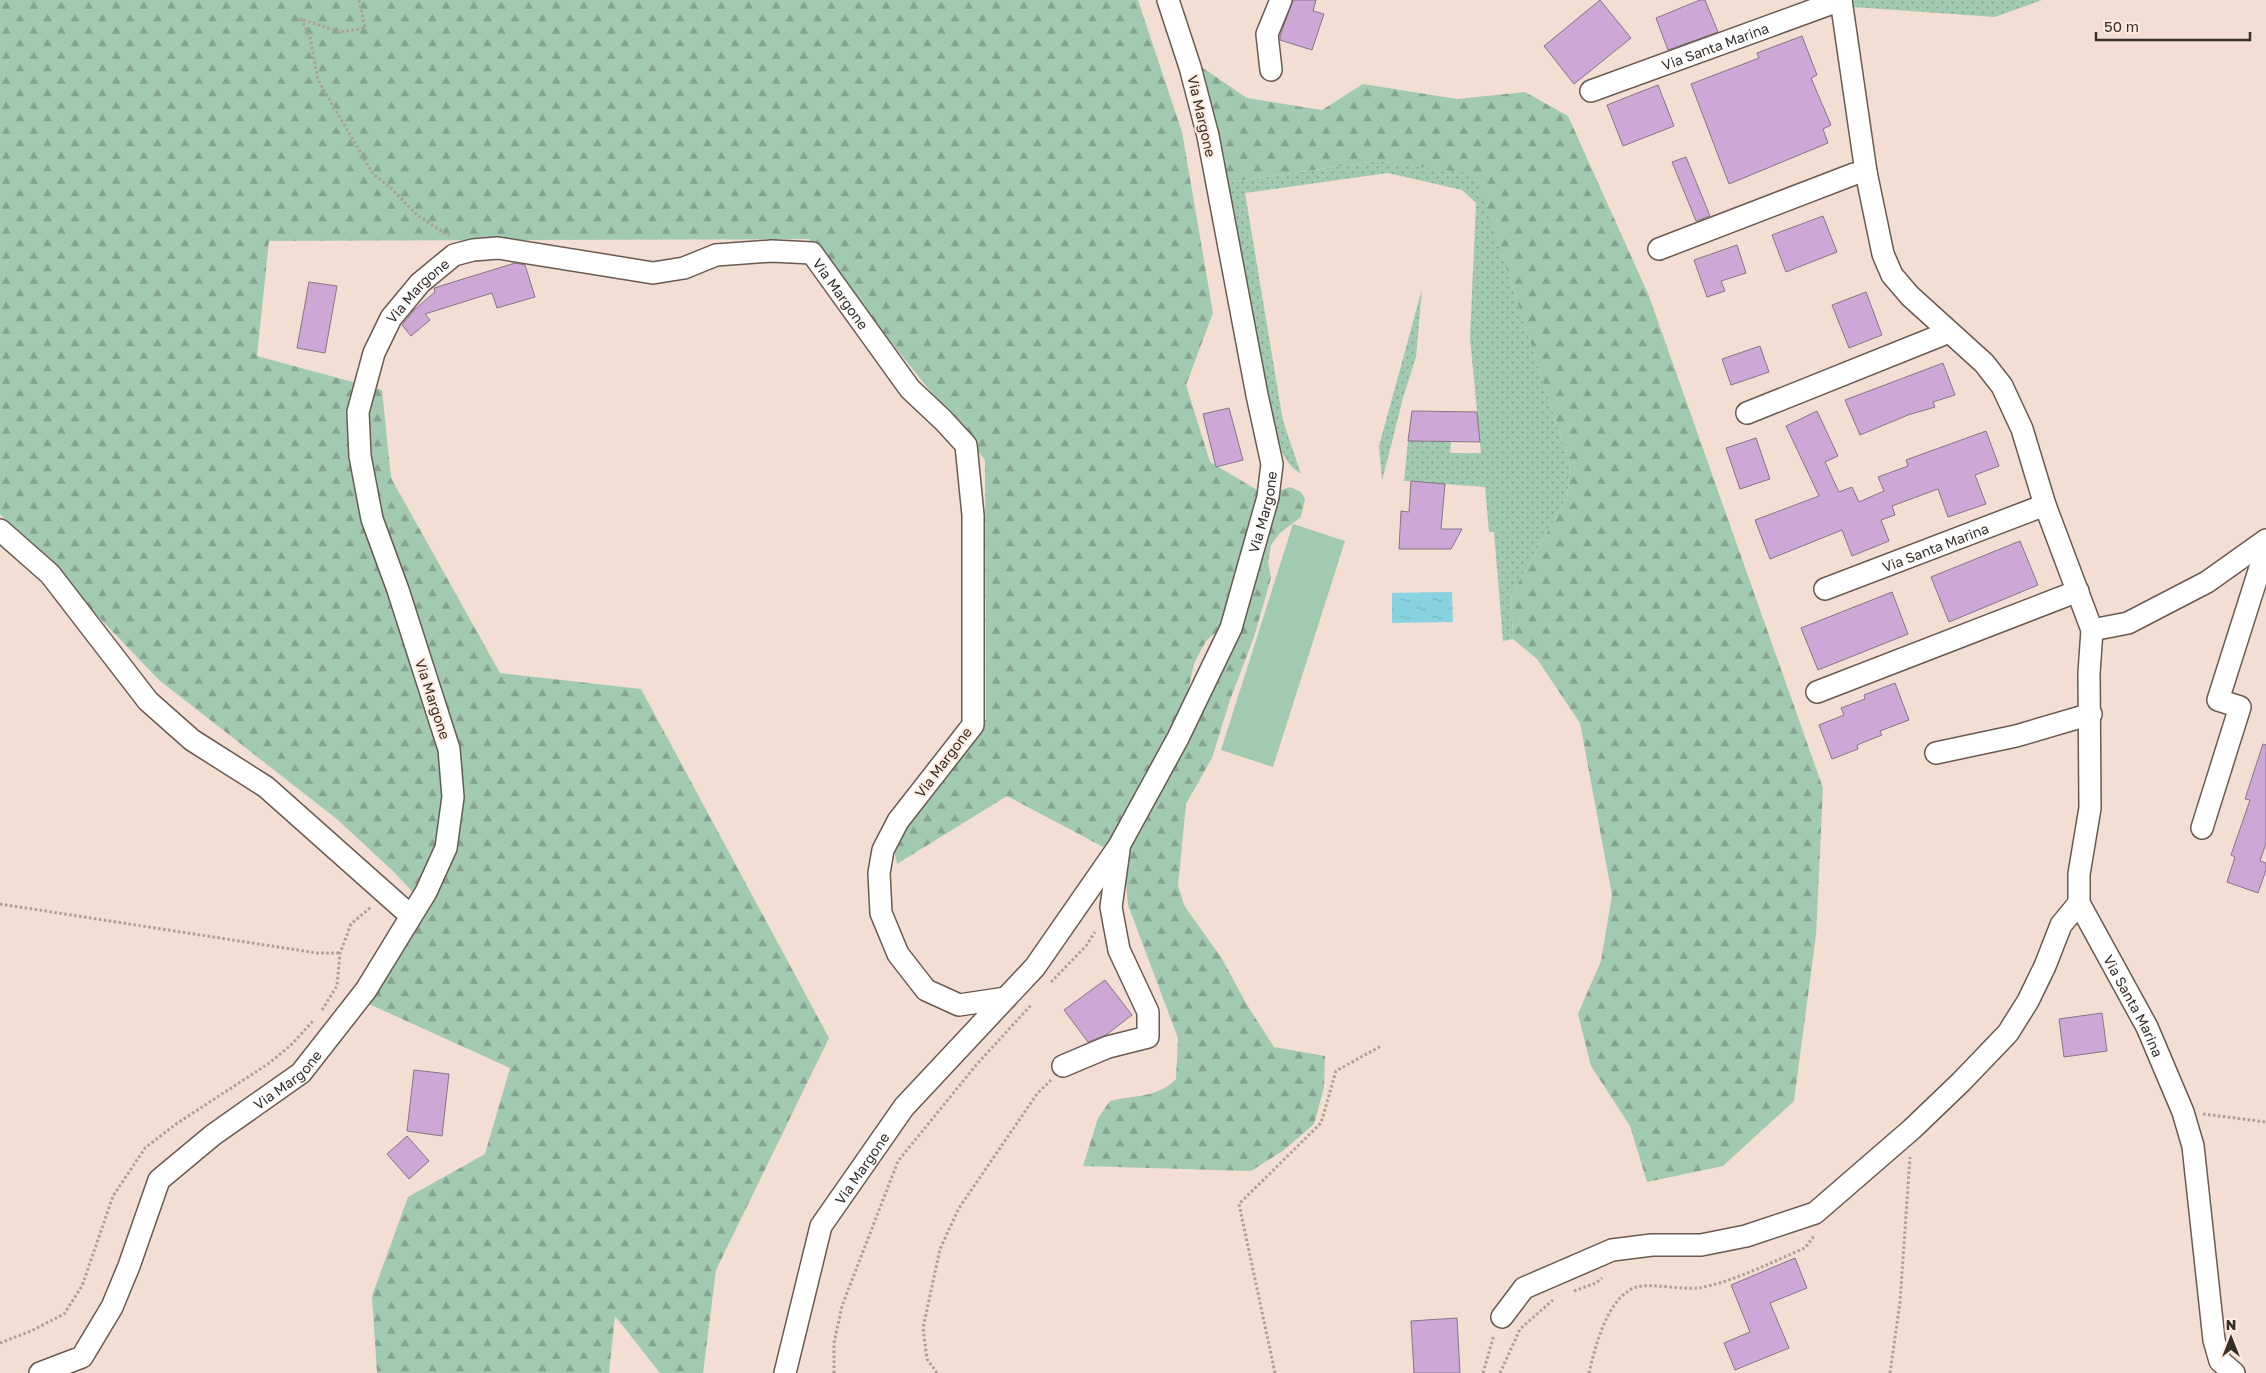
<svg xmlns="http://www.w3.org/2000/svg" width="2266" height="1373" font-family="'Golos Text',sans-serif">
<defs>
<pattern id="grass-dots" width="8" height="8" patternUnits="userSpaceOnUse" patternTransform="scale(1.25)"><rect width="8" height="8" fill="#a2cab0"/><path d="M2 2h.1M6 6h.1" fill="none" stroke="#85a48f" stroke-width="1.8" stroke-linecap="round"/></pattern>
<pattern id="forest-firs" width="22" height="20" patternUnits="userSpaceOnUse" patternTransform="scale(1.25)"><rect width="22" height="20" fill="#a2cab0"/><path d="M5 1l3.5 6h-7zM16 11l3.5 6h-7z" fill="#85a48f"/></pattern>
<pattern id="water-ripples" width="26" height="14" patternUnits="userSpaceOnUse" patternTransform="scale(1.25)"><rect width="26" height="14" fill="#88d3e1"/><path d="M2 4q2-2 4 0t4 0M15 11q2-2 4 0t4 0" fill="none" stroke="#76b5c1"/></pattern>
</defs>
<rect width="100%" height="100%" fill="#f2ded2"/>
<!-- grass -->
<path fill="url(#grass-dots)" d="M1850 0H2042L1995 17 1853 7Z
M1376 161 1476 173 1570 465 1567 498 1511 595 1513 639 1503 641 1494 532H1489L1485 487 1404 481 1408 441 1451 442 1450 453H1481L1470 338 1476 203 1462 190 1388 173 1245 193 1283 421 1301 474C1283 463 1279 444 1273 425L1222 183Z
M1422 289 1416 357 1403 398 1382 481 1379 446Z"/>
<!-- forest -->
<path fill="url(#forest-firs)" d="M0 0H1138L1182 132 1213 313 1186 385 1210 462 1262 493 1225 625 1206 641 1200 652 1194 664 1182 717 1107 849 1007 796 897 864 894 850 903 824 986 719 985 460 809 239 269 241 257 356 382 390 391 478 500 673 641 689 829 1038 716 1270 703 1373H660L615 1316 609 1373H377L372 1296 408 1197 485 1154 510 1068 369 1004 429 910 395 873 338 820 159 680 0 514Z
M1197 64 1247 98 1322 110 1363 84 1457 99 1525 92 1568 116 1649 296 1823 788 1816 935 1794 1101 1723 1166 1647 1182 1630 1126 1591 1066 1578 1014 1601 961 1612 895 1580 723 1537 659 1513 639 1511 595 1567 498 1570 465 1476 174 1376 161 1222 183Z
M1290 487 1301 492 1305 499 1301 517 1280 533 1271 545 1268 562 1271 578 1254 637 1230 700 1212 758 1186 804 1178 886 1185 907 1221 957 1247 1005 1274 1047 1325 1056 1324 1088 1314 1124 1284 1150 1251 1171 1083 1166 1098 1118 1110 1101C1134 1095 1158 1098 1176 1079L1178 1038 1128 905 1124 857 1278 491Z"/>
<!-- pitch -->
<path fill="#a2cab0" d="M1293 524 1345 541 1273 767 1221 750Z"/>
<!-- water -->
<path fill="url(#water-ripples)" d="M1452 592 1453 622 1392 623V593Z"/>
<!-- building -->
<path fill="#cda8d6" stroke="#827685" d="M1293 0H1316L1313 11 1324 14 1312 50 1280 40V36Z
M1600 0 1631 38 1574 84 1544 46Z
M1700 0H1705L1718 32 1668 50 1656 18Z
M1802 36 1817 75 1811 78 1831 125 1823 129 1828 143 1729 184 1691 84 1759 58 1757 53Z
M1658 85 1674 126 1623 146 1607 105Z
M1686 157 1710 216 1696 221 1672 162Z
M1823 216 1837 252 1786 272 1772 235Z
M1737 245 1746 273 1721 281 1725 291 1707 297 1694 260Z
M515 263 525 265 535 297 497 308 492 293 425 314 430 320 411 336 402 325 414 310 435 292 434 288Z
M309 282 337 286 325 353 297 348Z
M1866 292 1882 335 1849 348 1832 305Z
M1760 346 1769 372 1731 385 1722 359Z
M1943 363 1955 395 1933 402 1935 407 1908 415 1860 435 1845 400Z
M1229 408 1243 460 1216 467 1203 414Z
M1412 411 1477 412 1480 442 1408 441Z
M1817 411 1838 456 1825 462 1839 492 1852 487 1859 502 1884 491 1878 477 1908 466 1906 460 1986 431 1999 466 1975 475 1986 504 1948 517 1938 489 1892 506 1895 515 1881 520 1889 541 1852 556 1842 530 1770 559 1755 520 1819 496 1786 426Z
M1756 438 1770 479 1740 489 1726 448Z
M1411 481 1445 484 1441 529H1462L1451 549H1399L1401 511 1409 512Z
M2020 541 2038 585 1949 622 1931 577Z
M1892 592 1908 634 1818 670 1801 628Z
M1895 683 1909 720 1880 731 1882 735 1857 745 1858 749 1832 759 1819 725 1844 715 1841 708 1865 699 1864 695Z
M2263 744 2266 745V843L2260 861 2266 863V870L2258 893 2227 882 2235 857 2231 855 2250 800 2245 799Z
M1105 980 1132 1015 1106 1035 1088 1042 1064 1010Z
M2102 1013 2107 1051 2064 1057 2059 1019Z
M414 1070 449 1074 442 1136 407 1131Z
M407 1136 429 1161 409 1179 387 1154Z
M1795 1258 1807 1288 1770 1303 1789 1348 1735 1370 1724 1343 1750 1332 1731 1285Z
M1457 1318 1460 1373H1414L1411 1321Z"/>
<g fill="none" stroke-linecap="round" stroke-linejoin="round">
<!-- minor casing -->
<g stroke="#6a5a4f" stroke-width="24">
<g id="minor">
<path id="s1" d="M1841 0 1866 172 1883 254 1892 275 1910 296 1984 363 2002 386 2022 429 2045 505 2092 630 2089 673 2090 808 2079 874V903L2147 1027 2183 1112 2193 1146 2214 1340 2220 1361 2234 1373"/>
<path d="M1271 70 1267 34 1281 0"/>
<path id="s2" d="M1591 91 1841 0"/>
<path d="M1659 249 1854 174 1866 172"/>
<path d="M1747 413 1949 332"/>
<path d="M0 530 50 574 148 701 192 740 266 787 411 916"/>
<path id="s3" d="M1825 589 2045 505"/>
<path d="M2092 630 2128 623 2207 582 2266 540"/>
<path d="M1817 692 2078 591"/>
<path d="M1936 753 2016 736 2091 714"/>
<path d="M2202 828 2240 707 2218 700 2266 549"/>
<path d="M1063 1066 1108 1047 1148 1037V1012L1119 950 1111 907 1119 850"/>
<path d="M1502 1317 1524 1288 1612 1250 1652 1245H1701L1746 1236 1815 1213 1912 1129 1961 1082 2008 1033 2028 1001 2045 966 2061 925 2079 903"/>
<path id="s4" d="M40 1373 82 1357 112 1307 129 1266 159 1180 213 1135 301 1073 366 990 426 892 446 848 453 797 449 749 398 590 372 519 360 456 358 412 374 353 391 318 420 283 454 255 473 250 498 248 653 273 684 268 716 255 772 251 812 253 910 389 943 420 966 445 973 515V725L898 821 883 850 879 873 881 913 898 954 926 990 959 1005 1006 998"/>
<path id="s5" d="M785 1373 821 1226 904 1107 1035 967 1119 846 1178 738 1231 628 1268 497 1272 464 1257 395 1208 136 1190 67 1168 0"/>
</g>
</g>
<!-- path -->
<path stroke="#ae9f95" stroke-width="3" stroke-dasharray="2.5 2.5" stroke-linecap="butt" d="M359 0 365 28 340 32 301 19 310 37 318 80 373 174 392 189 417 215 449 236
M0 904 317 953H340
M1051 982 1086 946 1095 932
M322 1010 337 986 340 953 351 924 371 907
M2203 1114 2266 1122
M1574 1291 1596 1283 1602 1278
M0 1343 31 1331 64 1314 82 1286 113 1196 145 1148 176 1124 268 1064 291 1045 313 1021
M834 1373V1343L842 1306 898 1161 977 1064 1032 1004
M937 1373 927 1359 923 1328 940 1249 959 1208 1037 1094 1051 1080
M1275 1373 1239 1204 1321 1123 1336 1071 1381 1046
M1483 1373 1494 1335
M1500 1373 1520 1329 1553 1300
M1589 1373C1595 1347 1608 1295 1637 1287 1651 1283 1682 1290 1698 1288 1731 1283 1774 1261 1805 1248L1814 1236
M1890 1373 1900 1302 1910 1157"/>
<!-- minor -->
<use href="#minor" stroke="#fff" stroke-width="21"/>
</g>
<g text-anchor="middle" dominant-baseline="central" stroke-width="4.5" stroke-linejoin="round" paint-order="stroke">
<!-- street labels -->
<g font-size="14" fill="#352e29" stroke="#ffecdf">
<text stroke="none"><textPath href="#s2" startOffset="132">Via Santa Marina</textPath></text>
<text transform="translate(1202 116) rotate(77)">Via Margone</text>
<text stroke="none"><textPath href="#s4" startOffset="1274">Via Margone</textPath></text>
<text stroke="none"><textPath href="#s4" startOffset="1739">Via Margone</textPath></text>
<text stroke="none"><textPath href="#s5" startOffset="1001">Via Margone</textPath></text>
<text stroke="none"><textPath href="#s3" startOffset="118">Via Santa Marina</textPath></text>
<text transform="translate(433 699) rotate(72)">Via Margone</text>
<text transform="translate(943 762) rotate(-53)">Via Margone</text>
<text stroke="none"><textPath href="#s1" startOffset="1088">Via Santa Marina</textPath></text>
<text stroke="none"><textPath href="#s4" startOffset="402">Via Margone</textPath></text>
<text stroke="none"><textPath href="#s5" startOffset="222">Via Margone</textPath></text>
</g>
</g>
<!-- north arrow -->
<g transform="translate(2231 1338)" stroke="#ffecdf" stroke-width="4" paint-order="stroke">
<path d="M0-4L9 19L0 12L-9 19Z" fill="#352e29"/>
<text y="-8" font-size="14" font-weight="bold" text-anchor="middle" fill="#352e29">N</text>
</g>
<!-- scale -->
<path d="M2096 32v8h154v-8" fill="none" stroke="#352e29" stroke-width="2.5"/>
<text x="2104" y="32" font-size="15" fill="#352e29" stroke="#ffecdf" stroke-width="4" paint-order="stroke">50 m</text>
</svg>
